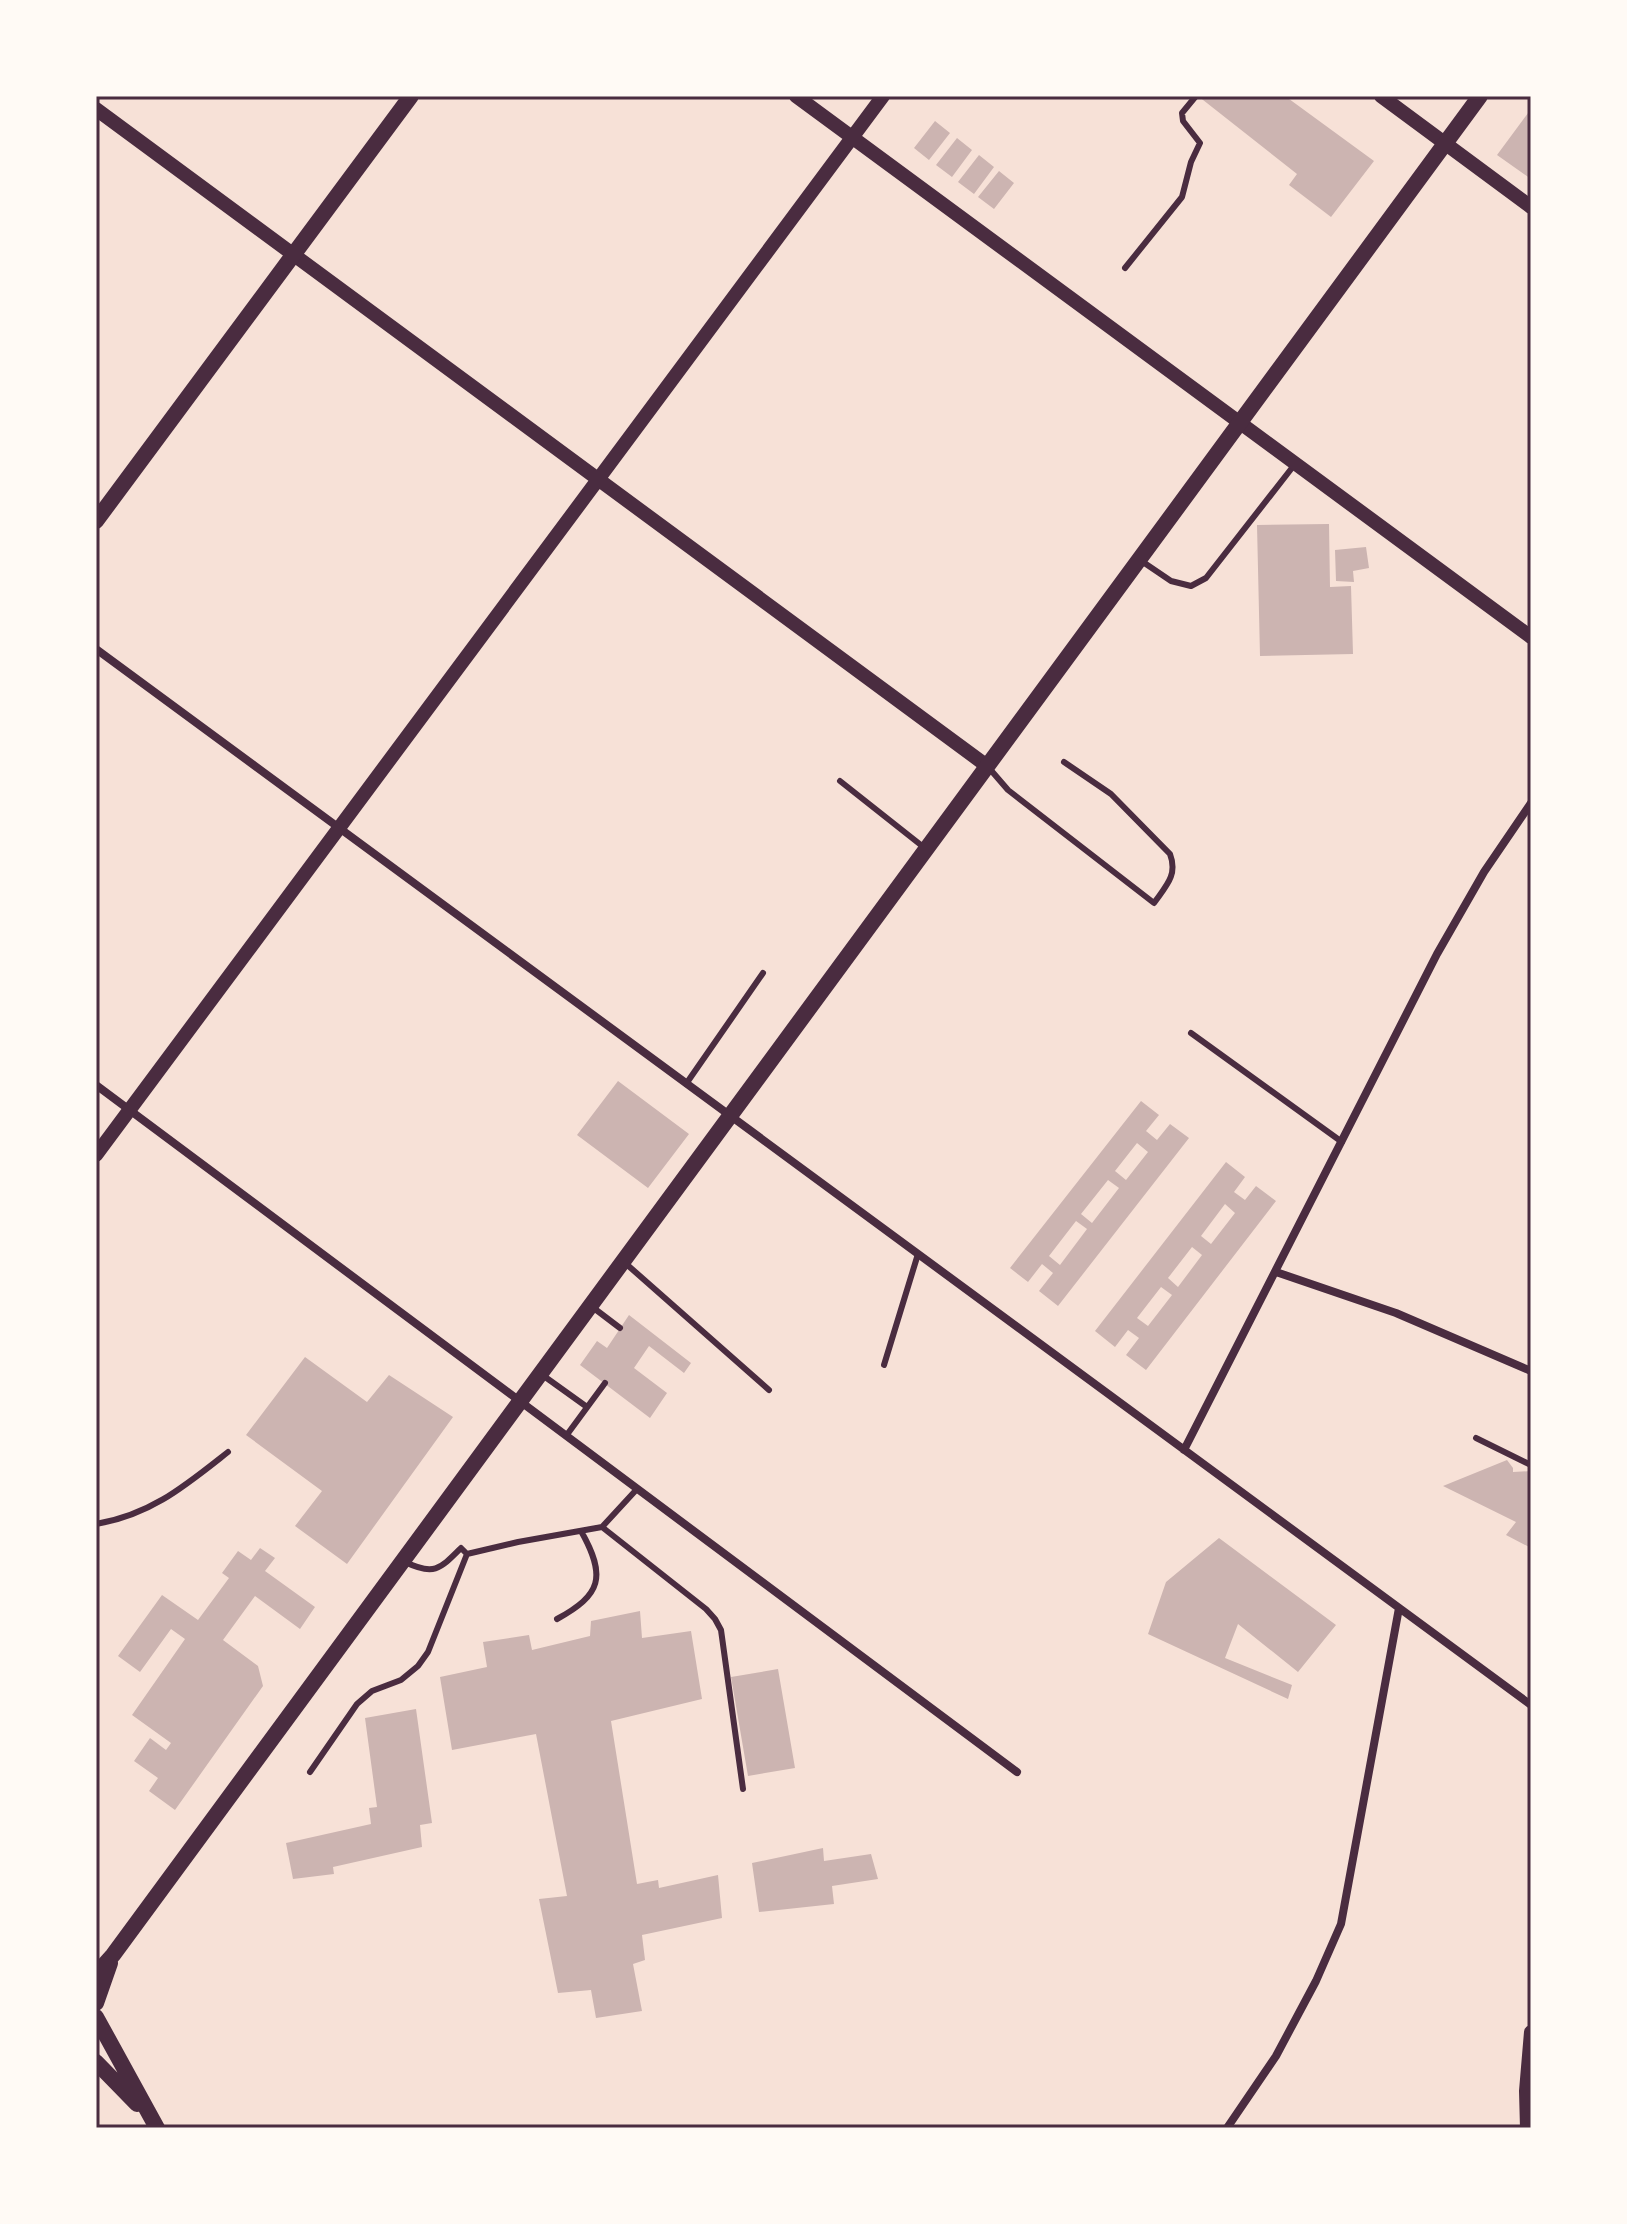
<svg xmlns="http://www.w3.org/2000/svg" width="1627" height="2224" font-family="Literata,serif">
<rect width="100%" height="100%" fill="#f7e1d7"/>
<!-- building -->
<path fill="#ccb4b1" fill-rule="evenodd" d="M1198 96H1285L1374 161 1331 217 1289 185 1297 174Z
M1531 109V179L1497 155Z
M935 121 950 133 929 160 914 148Z
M957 138 972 150 952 177 936 165Z
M979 155 994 167 974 194 958 182Z
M999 171 1014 183 994 209 978 197Z
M1329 524 1330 587 1351 586 1353 654 1260 656 1257 525Z
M1366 547 1369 568 1353 571 1354 582 1336 581 1335 550Z
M618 1081 689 1134 648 1188 577 1135Z
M1141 1101 1159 1115 1146 1131 1157 1140 1170 1124 1189 1138 1058 1306 1039 1291 1053 1273 1042 1264 1028 1282 1010 1268ZM1137 1143 1148 1152 1126 1180 1115 1171ZM1108 1180 1119 1188 1092 1223 1081 1214ZM1076 1221 1087 1229 1060 1265 1049 1256Z
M1226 1162 1245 1177 1234 1192 1245 1200 1256 1186 1276 1201 1146 1370 1126 1355 1139 1338 1128 1330 1115 1347 1095 1331ZM1225 1204 1235 1213 1211 1244 1201 1236ZM1192 1247 1202 1255 1178 1287 1168 1278ZM1161 1287 1172 1295 1148 1326 1137 1318Z
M629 1315 691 1363 684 1373 649 1346 634 1368 667 1393 650 1418 580 1365 597 1341 607 1348Z
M305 1357 367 1402 389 1375 453 1417 347 1564 295 1526 322 1491 246 1435Z
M1507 1460 1513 1468V1472L1531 1471V1548L1506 1535 1516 1522 1443 1486Z
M1219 1538 1336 1625 1298 1672 1238 1624 1225 1658 1292 1685 1288 1699 1148 1634 1166 1582Z
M260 1548 275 1558 265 1571 315 1607 300 1629 255 1596 223 1640 258 1666 263 1686 175 1810 149 1791 158 1778 134 1761 150 1738 166 1750 171 1743 132 1715 185 1639 171 1629 140 1672 118 1656 162 1595 198 1620 229 1578 222 1573 238 1551 251 1560Z
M640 1611 642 1638 691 1631 702 1699 611 1721 637 1884 658 1880 659 1888 718 1875 722 1918 642 1935 645 1960 633 1964 642 2011 596 2018 591 1990 558 1993 539 1899 567 1896 536 1734 452 1750 440 1677 487 1667 483 1642 529 1635 532 1650 590 1636 591 1621Z
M778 1669 795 1768 748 1776 731 1677Z
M416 1709 432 1823 420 1825 422 1847 333 1867 334 1874 293 1879 286 1843 371 1824 369 1808 377 1807 365 1718Z
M823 1848 824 1861 871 1854 878 1879 832 1886 834 1904 759 1912 752 1863Z"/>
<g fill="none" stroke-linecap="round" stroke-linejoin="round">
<!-- service -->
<path stroke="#4a2c40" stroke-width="6" d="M1125 268 1182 197 1191 162 1200 143 1183 121 1182 113 1196 96
M1140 560 1171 581 1191 586 1206 578 1295 464
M989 768 1008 790 1154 903C1166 886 1178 875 1170 854L1111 794 1064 762
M840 781 926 849
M1191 1033 1342 1142
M686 1084 763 973
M624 1262 769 1390
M591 1306 620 1328
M884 1365 918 1254
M541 1374 587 1407
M566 1436 605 1383
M1476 1438 1531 1465
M637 1489 602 1527 706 1609 715 1619 721 1630 743 1789
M96 1524C151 1515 186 1485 228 1452
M405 1562C434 1576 440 1569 461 1548L467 1554 518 1542 602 1527
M557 1619C601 1595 607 1577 581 1531
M310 1772 357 1704 372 1691 401 1680 418 1666 428 1652 467 1554"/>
<!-- minor -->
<path stroke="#4a2c40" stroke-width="8" d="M96 649 1531 1705
M96 1085 1017 1772
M1276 1272 1396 1313 1531 1371
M1184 1450 1437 954 1484 872 1531 803
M1227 2128 1276 2056 1316 1981 1341 1924 1399 1608"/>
<!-- tertiary -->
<path stroke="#4a2c40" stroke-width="14" d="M796 96 1531 637
M1381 96 1531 207
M96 109 987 766
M96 1155 883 96
M1527 2128 1526 2091 1531 2032"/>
<!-- secondary -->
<path stroke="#4a2c40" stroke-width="16" d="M96 521 411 96
M96 1974 113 1955 1480 96
M96 2003 110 1963
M96 2017 157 2128
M96 2062 137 2104"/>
</g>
<!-- border -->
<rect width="1627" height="2224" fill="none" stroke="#fffaf5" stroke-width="196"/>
<rect x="98" y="98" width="1431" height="2028" fill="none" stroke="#4a2c40" stroke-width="3"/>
</svg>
